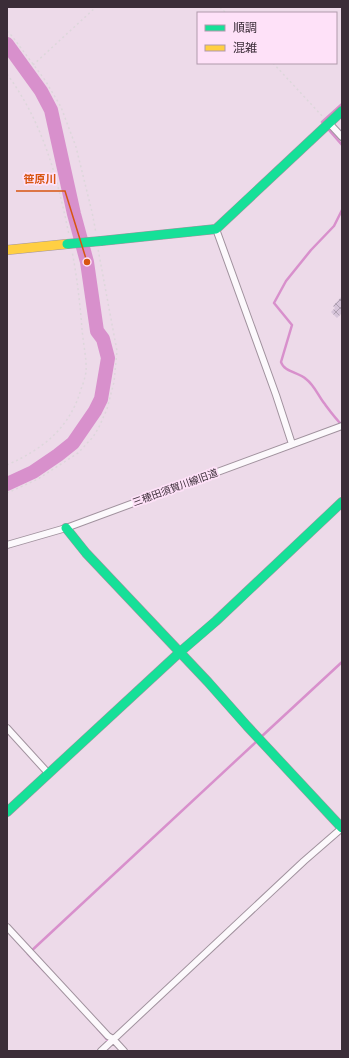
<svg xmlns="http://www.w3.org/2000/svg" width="349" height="1058" font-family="Barlow,'Noto Sans JP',sans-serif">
<defs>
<pattern id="building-cross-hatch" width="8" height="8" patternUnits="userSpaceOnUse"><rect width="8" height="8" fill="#d6c4d9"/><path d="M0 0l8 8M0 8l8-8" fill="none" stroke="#afa0b1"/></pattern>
</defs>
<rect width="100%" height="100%" fill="#eddae9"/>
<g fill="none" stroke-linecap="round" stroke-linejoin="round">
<!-- stream -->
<path stroke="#d890cc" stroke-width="2.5" d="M342 104 322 122 342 145
M342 425C335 418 330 411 324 403 318 395 314 385 306 379 298 372 284 372 281 362L292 325 274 303 286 281 311 250 334 226 342 210
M261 737 342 662
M45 972 28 954 257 741
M98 1029 110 1043"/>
<!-- river -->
<path stroke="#d890cc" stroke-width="14" d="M7 44 41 91 51 110 74 214 87 262 97 331 103 339 108 358 101 399 95 411 73 443 58 455 33 472 7 484"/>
</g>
<!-- building -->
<path fill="url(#building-cross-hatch)" d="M342 296V315L341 314 337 318 331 312 335 308 333 306Z"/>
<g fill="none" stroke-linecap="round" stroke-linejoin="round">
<!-- street casing -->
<g stroke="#a1929e" stroke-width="8">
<path id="street" d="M329 123 342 137
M216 229 276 395 292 444
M7 545 66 528 342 426
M7 728 48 773
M7 927 108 1036 113 1039 124 1051
M101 1051 304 861 342 828"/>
</g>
<!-- fast casing -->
<g stroke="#a1929e" stroke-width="10">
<path id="fast" d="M101 241 216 229 342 111
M66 528 86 553 208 682 247 726 342 828
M7 812 180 652 216 621 342 502"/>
</g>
<!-- slow casing -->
<g stroke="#a1929e" stroke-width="10">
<path id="slow" d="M7 250 67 244"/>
</g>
<!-- path -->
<path stroke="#ddd7db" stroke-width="1.5" stroke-dasharray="2 3" stroke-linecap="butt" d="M220 7 226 13
M7 31 12 36 45 80 61 107 76 147 92 212 96 233
M273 63 323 117
M33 65 96 7
M7 74C43 123 57 176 69 235
M7 465C43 449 70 428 81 389 83 384 85 378 86 372 87 360 83 342 82 329 80 303 77 277 72 251
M7 493 38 479 78 453 93 437 99 427 107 409 114 382 117 351 98 249"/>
<!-- street -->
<use href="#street" stroke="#fcf9fc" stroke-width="6"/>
<!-- fast -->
<use href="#fast" stroke="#16e098" stroke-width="9"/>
<!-- slow -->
<use href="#slow" stroke="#ffcf43" stroke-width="9"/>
<!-- fast-bridge casing -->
<g stroke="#a1929e" stroke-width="10" stroke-linecap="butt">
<path id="fast-bridge" d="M67 244 101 241"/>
</g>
<!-- fast-bridge -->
<use href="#fast-bridge" stroke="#16e098" stroke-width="9"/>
</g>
<g text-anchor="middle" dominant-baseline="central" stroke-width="3.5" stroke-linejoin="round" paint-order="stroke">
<!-- street labels -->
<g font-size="10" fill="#3b2d38" stroke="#fee1f8">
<text transform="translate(175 487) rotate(-20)">三穂田須賀川線旧道</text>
</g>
</g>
<!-- callouts -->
<path fill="none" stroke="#d75510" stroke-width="1.5" d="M87 262L65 191H16"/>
<circle fill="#d75510" stroke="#fee1f8" stroke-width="1.5" cx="87" cy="262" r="4"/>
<g font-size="11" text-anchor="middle" font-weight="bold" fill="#d75510" stroke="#fee1f8" stroke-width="3.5" stroke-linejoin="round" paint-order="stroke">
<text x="40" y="183">笹原川</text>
</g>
<!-- border -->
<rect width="349" height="1058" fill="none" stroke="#3b2d38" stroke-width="16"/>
<!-- legend -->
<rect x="197" y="12" width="140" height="52" fill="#fee1f8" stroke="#b099ab"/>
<rect x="205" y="25" width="20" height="6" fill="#16e098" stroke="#b099ab"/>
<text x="233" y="32" font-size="12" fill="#3b2d38">順調</text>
<rect x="205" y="45" width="20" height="6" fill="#ffcf43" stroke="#b099ab"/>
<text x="233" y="52" font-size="12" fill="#3b2d38">混雑</text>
</svg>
